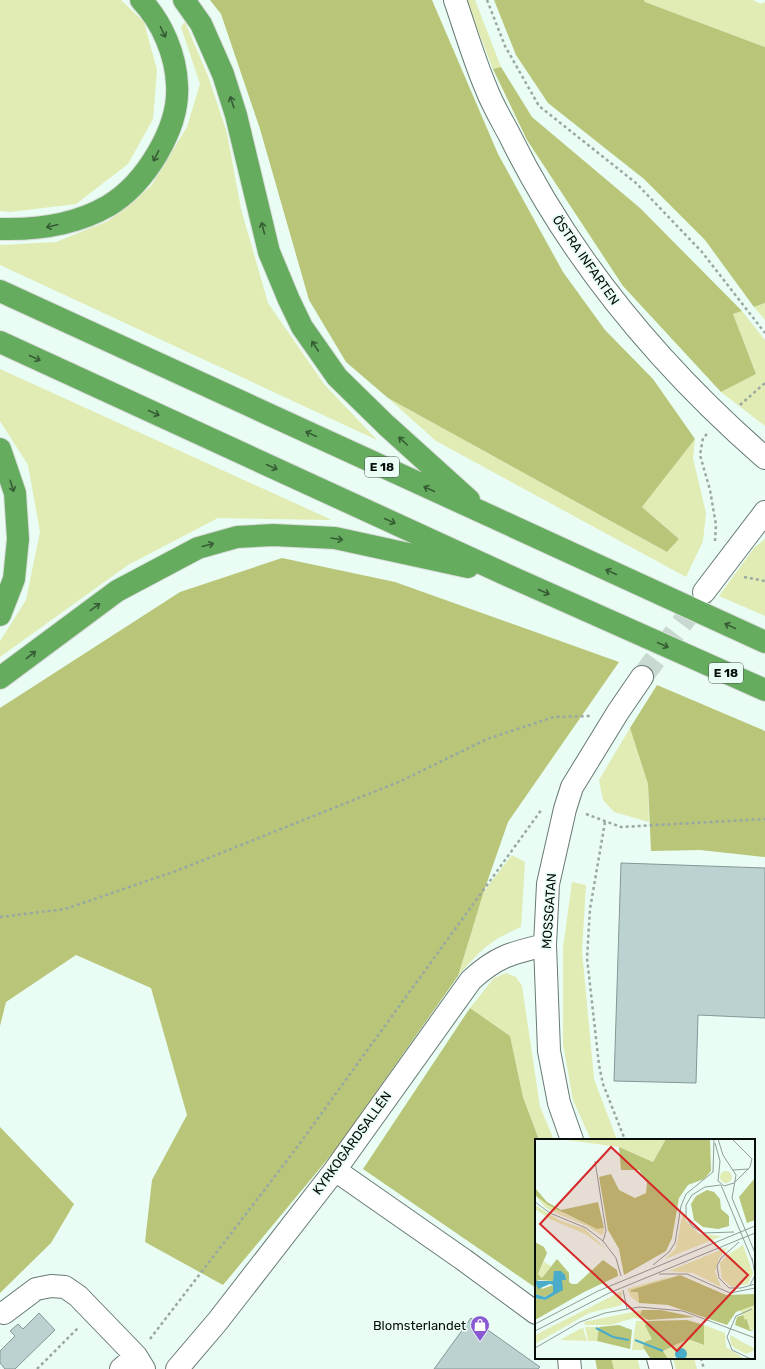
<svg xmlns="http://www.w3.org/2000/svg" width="765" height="1369" font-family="Rubik,sans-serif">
<rect width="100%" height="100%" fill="#e9fdf4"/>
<!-- green -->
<path fill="#e1ebb4" d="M0 0H121L144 22 157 70 153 119 128 164 76 204 10 212 0 211Z
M466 0H475L501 67 493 69Z
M644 0H753L761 4 765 2V47L645 2Z
M185 22 208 76 227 133 241 209 268 303 324 384 377 440 0 265V245L56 242 108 221 151 186 187 127 200 84 181 27Z
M765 303V320L754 307Z
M742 311 765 340V426L721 392 756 374 733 314Z
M0 369 332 520 218 518 128 565 0 657V641L26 600 40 532 28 465 0 421Z
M388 398 667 552 679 539 642 507 695 439 693 458 706 513 703 541 686 577 436 441Z
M765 539V616L719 596 754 548Z
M630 728 648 784 649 822 614 812 603 800 599 780Z
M512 855 525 862 521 927C489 941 481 950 458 976L484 891Z
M572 882 586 885 582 951 594 1079 617 1140H591L573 1100 563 1044V948Z
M506 973 516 977 522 986 540 1107 554 1140H539L523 1097 510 1036 470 1008 494 978Z
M611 1358H637L640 1369H614Z
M673 1358H694L697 1369H676Z"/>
<!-- forest -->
<path fill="#b9c579" d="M210 0H432L498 154 563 272 605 330 653 379 695 439 642 507 679 539 667 552 388 398 346 362 309 300 260 129 221 14Z
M494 0H644L645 2 765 47V303L754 307 705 240 644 179 548 103 516 55Z
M501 67 532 117 640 208 742 311 733 314 756 374 721 392 623 286 527 140 493 69Z
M282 558 395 582 619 662 508 822 484 891 458 976 336 1149 223 1285 145 1242 152 1180 187 1115 151 988 76 955 6 1002 0 1026V708L180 592Z
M657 685 765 731V857L700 850 651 851 648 784 630 728Z
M470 1008 510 1036 523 1097 539 1140H536V1288L363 1169Z
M0 1127 74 1204 51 1243 0 1293Z
M595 1358H611L614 1369H597Z"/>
<!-- building -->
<path fill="#bcd2d1" stroke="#839897" d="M621 863 765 868V1018L698 1015 696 1083 614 1081Z
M39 1313 55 1330 15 1369H5L0 1363V1351L15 1336 10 1331 18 1324 23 1329Z
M471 1318 540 1367 538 1369H434Z"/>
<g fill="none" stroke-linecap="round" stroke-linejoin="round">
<!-- minor-tunnel -->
<path stroke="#c7d9d1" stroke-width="22" stroke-dasharray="22 11" stroke-linecap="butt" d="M642 677 703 595"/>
<!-- minor casing -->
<g stroke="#687a73" stroke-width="24">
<path id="minor" d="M455 0C465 29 474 60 486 88 492 104 501 119 509 134 570 259 661 367 765 458
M704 592 765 512
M572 1140 559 1103 549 1051 545 945 548 884 565 809 572 787 618 712 642 677
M335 1170 464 1260 536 1313
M4 1313 36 1289 51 1286 65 1287 78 1296 136 1356 144 1369
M569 1358 570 1369
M658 1358 661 1369
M121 1369 136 1356
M177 1369 217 1322 335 1170 471 980C497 956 512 953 545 945"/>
</g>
<!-- highway casing -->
<g stroke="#dcdddd" stroke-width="24">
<path id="highway" d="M184 0 201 24 223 74 236 115 269 252 289 300 302 327 337 377 386 425 469 500
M0 229C37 230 75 225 108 206 145 184 180 128 177 85 176 55 162 22 141 0
M0 291 765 642
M0 342 509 576 765 690
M0 449 15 493 18 539 14 579 0 615
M0 678 117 591 198 548 237 537 273 535 335 538 468 567"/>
</g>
<!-- path -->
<path stroke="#99a9a2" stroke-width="2.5" stroke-dasharray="3 3" stroke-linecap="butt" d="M487 0 505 46 539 106 636 183 702 252 765 333
M740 405 765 383
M707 434 703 438 700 455 710 490 716 525 715 541
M744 577 765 581
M586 814 621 827 765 819
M605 822 590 909 587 958 599 1065 603 1084 625 1140
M0 917 65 909 176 871 401 781 487 739 554 717 590 716
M150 1339 295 1150 542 809
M701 1358 704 1369
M37 1369 79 1327"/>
<!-- minor -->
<use href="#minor" stroke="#fff" stroke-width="22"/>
<!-- highway -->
<use href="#highway" stroke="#66ac5f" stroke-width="22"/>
</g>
<!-- one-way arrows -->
<defs><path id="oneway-shaft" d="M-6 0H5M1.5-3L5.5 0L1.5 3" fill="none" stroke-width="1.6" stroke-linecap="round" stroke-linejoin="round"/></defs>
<g stroke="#365c34">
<use href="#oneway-shaft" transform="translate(163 32) rotate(64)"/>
<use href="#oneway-shaft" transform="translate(232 102) rotate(-108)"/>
<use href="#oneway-shaft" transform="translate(156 156) rotate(117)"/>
<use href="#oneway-shaft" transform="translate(52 226) rotate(166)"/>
<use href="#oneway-shaft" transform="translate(263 228) rotate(-104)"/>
<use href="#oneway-shaft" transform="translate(315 346) rotate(-123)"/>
<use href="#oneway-shaft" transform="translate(35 358) rotate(25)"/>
<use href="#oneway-shaft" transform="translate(154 413) rotate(25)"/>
<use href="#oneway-shaft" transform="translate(311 434) rotate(-155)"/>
<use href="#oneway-shaft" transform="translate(403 441) rotate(-138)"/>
<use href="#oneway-shaft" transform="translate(272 467) rotate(25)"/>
<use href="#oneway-shaft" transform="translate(12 486) rotate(72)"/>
<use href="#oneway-shaft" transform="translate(429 489) rotate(-155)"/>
<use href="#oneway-shaft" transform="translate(390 521) rotate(25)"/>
<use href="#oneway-shaft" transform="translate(337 539) rotate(9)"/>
<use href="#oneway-shaft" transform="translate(208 545) rotate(-15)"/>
<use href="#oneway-shaft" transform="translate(611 572) rotate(-155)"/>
<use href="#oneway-shaft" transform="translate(544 592) rotate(24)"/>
<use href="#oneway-shaft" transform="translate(95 607) rotate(-36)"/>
<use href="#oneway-shaft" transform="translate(730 626) rotate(-155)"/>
<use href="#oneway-shaft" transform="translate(663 645) rotate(24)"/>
<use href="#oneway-shaft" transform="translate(31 655) rotate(-38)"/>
</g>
<!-- icons -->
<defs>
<g id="shop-pin" transform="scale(1)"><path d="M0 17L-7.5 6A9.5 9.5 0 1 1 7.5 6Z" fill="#8a5ad4" stroke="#e9fdf4"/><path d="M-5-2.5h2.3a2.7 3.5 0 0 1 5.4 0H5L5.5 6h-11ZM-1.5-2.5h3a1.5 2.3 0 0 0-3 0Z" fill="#fff"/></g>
</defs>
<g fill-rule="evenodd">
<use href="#shop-pin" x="480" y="1325"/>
</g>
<g text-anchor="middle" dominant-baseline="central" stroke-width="3.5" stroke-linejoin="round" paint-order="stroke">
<!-- shield labels -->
<g fill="#e9fdf4" stroke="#4b5550" stroke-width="1">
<rect x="365" y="457" width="34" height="20" rx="3"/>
<rect x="709" y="663" width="34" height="20" rx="3"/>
</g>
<g font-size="12" font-weight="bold" fill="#070d0a">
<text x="382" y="467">E 18</text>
<text x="726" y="673">E 18</text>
</g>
<!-- street labels -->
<g font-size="13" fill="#070d0a" stroke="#e9fdf4">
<text transform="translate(586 260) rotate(55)">ÖSTRA INFARTEN</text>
<text transform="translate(549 911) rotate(-86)">MOSSGATAN</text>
<text transform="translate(352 1143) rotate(-54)">KYRKOGÅRDSALLÉN</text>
</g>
<!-- poi labels -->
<g font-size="13" fill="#070d0a" stroke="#e9fdf4" text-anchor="end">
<text x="466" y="1325">Blomsterlandet</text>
</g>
</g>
<!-- overview -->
<g transform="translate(535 1139)">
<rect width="220" height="220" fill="#e9fdf4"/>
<path d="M24 0H131L118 23 84 8ZM185 38a6 6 0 1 1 12 0a6 6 0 1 1-12 0ZM0 56 30 75 62 90 69 89V94L66 96 52 87 23 75 11 69ZM0 66 24 81 50 90 72 111 50 95 15 80 0 70ZM148 72 151 82 164 95 187 97 130 120 141 109ZM208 106 218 134 213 145 197 148 187 140 185 124 191 117ZM193 108 184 119 180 133 186 148 158 134 134 132ZM9 123 16 127 7 139 3 135ZM137 137 103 152 104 164 96 158 92 150ZM87 152V166L54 174 0 205V197L6 193ZM220 166V190L215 191 213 181H210L205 171ZM107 171 105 176 113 181 99 179 76 186H50L49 183ZM101 182H112L110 187 117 200 108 208 110 211H97ZM169 186 190 194 191 208 210 220H151L150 214 139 218 140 220H133L128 212 153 200 168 206ZM50 188H64L62 202H53ZM48 189 52 202 25 201 45 190ZM195 196 220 210V211L211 215 200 209 196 206Z" fill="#e1ebb4"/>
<path d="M131 0H175L176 32 169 40 153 46 144 59 137 99 131 112 89 136 84 110 73 91 64 38 76 35 84 51 100 59 111 54 112 43 104 31H86L84 8 118 23ZM220 39V81L212 84 204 58ZM0 49 12 63 26 71 63 63 69 89 62 90 13 66 0 56ZM172 51 179 53 185 60 186 70 194 77V87L183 90 168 88 159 81 156 65 161 57ZM0 103 9 108 12 114 3 135 7 139 22 120 34 134V143L37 145H42L68 121 82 131 83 137 49 153 0 181V159L10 161 27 145V141H31L19 138 18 142 3 141 7 150 18 146V153L10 158 0 155ZM145 136 191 156 220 155V166L201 173 192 186 133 166 104 164 103 153H96V151ZM107 171H126L160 178 113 181 105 176ZM208 176 210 181 212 180 215 191H220L215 192 200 186 202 178ZM152 181 169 186V206L153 200 128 212 133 220 115 219 108 208 110 203 117 200 110 187 112 182ZM84 186 97 191 95 210 62 202 64 188Z" fill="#b9c579"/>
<path d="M19 132H26L30 136 31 141H27L28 151 10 161 0 159V155L10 158 18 153V146L15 145 3 150 0 142H18ZM140 215a6 6 0 1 1 12 0a6 6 0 1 1-12 0Z" fill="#49acc9"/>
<path fill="none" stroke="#49acc9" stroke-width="2" d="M61 189 78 198 94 201M100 201 128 212"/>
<path fill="none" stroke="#8f9d96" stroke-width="1" d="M183 0 188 16 201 36 197 59 220 114M197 0 217 20 215 28 200 43M180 4 185 22 183 42 189 47 199 44M60 22 71 92 68 102M198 31 214 30M186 46 218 123M186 46 170 48 157 56 151 66V78L157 87 168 94 199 93M0 63 15 74 51 89 68 102 81 119 86 137M204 103 186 119 182 127 184 139 194 149H206L220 145M118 126 134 113 140 104 146 67 151 55 178 33 179 0M124 135H152L195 154 220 149M215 146 220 136 217 119M88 151 92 170M0 185 63 152 220 87M0 192 74 154 220 94M0 209 45 183 70 174 104 168 148 172 220 199M216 220 197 211 192 198 201 177 217 170"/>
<path fill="#d62828" fill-opacity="0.15" stroke="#d62828" stroke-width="2" d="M76 8 213 136 142 212 5 85Z"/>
<rect width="220" height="220" fill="none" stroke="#070d0a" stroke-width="2"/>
</g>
</svg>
